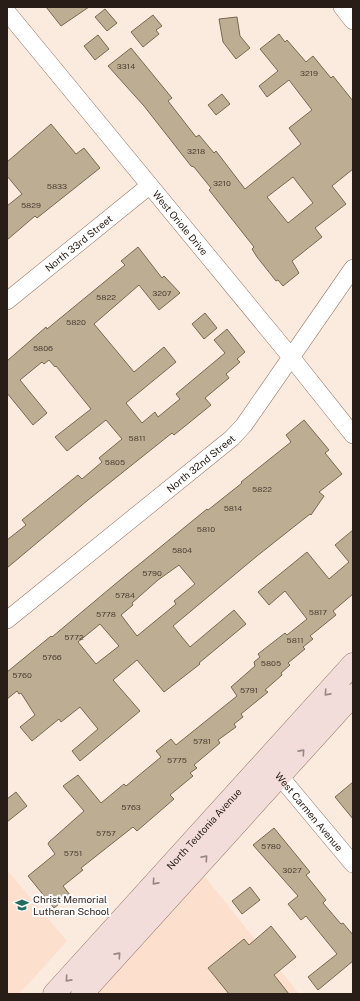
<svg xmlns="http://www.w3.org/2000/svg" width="360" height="1001" font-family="'Public Sans',sans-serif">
<rect width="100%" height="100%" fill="#fbeade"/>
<!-- built -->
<path fill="#fcdfcc" d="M197 867 299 994H83Z
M7 870 67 941 19 994H7Z"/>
<!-- building -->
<path fill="#bdad92" stroke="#786950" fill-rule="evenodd" d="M46 7H89L61 26Z
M105 9 117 23 107 31 95 17Z
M153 15 162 26 156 30 159 34 143 47 131 32Z
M237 17 240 36 250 48 236 59 223 42 219 19Z
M279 34 285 42 287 40 306 62 313 56 331 78 333 76 353 101V169L332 186 346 204 315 228 322 237 292 261 299 273 283 286 278 280 276 281 257 257 252 249 254 247 209 190 211 188 194 167 191 166 144 106 108 66 131 48 172 98 168 101 196 137 199 135 214 153 216 151 245 189 301 144 289 128 312 110 289 80 267 97 259 86 278 71 260 49ZM293 177 313 203 288 223 267 197Z
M98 35 109 49 95 60 84 46Z
M222 94 230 104 216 115 208 105Z
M51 124 76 154 84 148 100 168 37 218 35 216 7 240V206L22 194 7 176V162Z
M138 247 162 278 164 276 180 293 159 310 139 285 94 324 134 372 164 347 176 362 126 403 142 423 155 412 158 417 180 399 176 394 225 353 214 340 227 329 245 352 237 359 240 362 226 374 229 378 205 398 211 405 174 435 172 433 88 500 7 568V540L26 525 22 520 78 475 82 479 102 462 99 458 122 439 106 420 67 451 55 437 91 409 56 366 55 367 49 360 44 364 42 362 20 380 47 413 33 425 7 393V361L46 327 47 329 125 265 121 261Z
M205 313 217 328 204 339 192 324Z
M304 420 329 450 325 453 342 474 319 492 324 496 311 515 310 514 257 556 173 626 190 647 234 610 246 624 199 663 200 664 164 692 137 660 113 680 140 711 80 761 72 751 98 729 80 707 61 722 59 719 32 741 20 727 35 715 21 693 19 694 17 691 7 699V672L51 636 52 637 120 580 207 509 208 510 242 483 241 482 291 442 286 435ZM179 565 195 584 174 601 176 604 137 636 121 615 133 605 132 603 158 580ZM100 624 119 646 96 664 78 642Z
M353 530V594L333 611 336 615 310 636 313 639 303 647 305 649 288 663 290 665 281 673 282 675 265 690 268 692 241 714 243 717 234 724 236 727 218 740 220 743 194 765 197 768 190 773 193 776 170 795 174 799 137 831 133 827 81 868 83 870 63 886 70 895 54 908 28 876 55 854 48 844 49 842 84 811 63 786 78 775 101 803 124 784 126 786 161 757 156 751 171 739 176 745 237 696 231 687 255 666 254 662 260 657 258 654 285 633 287 635 307 619 285 591 269 605 258 592 307 552 329 579 349 562 335 545Z
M353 782V819L335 797Z
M16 792 27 806 7 822V799Z
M274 828 310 872 306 875 326 900 323 903 341 924 343 923 353 935V961L318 990 308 977 337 954 306 916 301 920 288 904 298 896 253 845Z
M250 887 260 900 242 914 232 901Z
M271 926 296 957 274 975 289 994H229L208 968 244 939 249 945Z"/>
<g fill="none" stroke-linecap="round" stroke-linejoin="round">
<!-- minor casing -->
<g stroke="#917766" stroke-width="18">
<g id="minor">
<path d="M342 7 353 21"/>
<path id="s1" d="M7 12 291 357 353 435"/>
<path id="s2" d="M7 301 149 186"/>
<path id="s3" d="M7 620 232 438 244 425 353 268"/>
<path id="s4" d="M272 767 353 864"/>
</g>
</g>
<!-- secondary casing -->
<g stroke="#917766" stroke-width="23">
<g id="secondary">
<path id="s5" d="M54 994 353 664"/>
<path d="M82 994 353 695"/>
</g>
</g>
<!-- minor -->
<use href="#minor" stroke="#fff" stroke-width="17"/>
<!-- secondary -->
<use href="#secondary" stroke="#f3ddda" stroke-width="22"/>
</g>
<!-- one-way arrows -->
<defs><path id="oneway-chevron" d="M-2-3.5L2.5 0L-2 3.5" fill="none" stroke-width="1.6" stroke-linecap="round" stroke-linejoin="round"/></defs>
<g stroke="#988782">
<use href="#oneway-chevron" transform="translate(327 693) rotate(132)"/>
<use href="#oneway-chevron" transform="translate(302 752) rotate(-48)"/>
<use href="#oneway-chevron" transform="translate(205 858) rotate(-48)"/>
<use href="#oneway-chevron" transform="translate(155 882) rotate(132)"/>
<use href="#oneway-chevron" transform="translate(118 955) rotate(-48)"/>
<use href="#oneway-chevron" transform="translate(68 979) rotate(132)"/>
</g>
<!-- icons -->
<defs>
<g id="school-bare" transform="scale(1.08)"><path d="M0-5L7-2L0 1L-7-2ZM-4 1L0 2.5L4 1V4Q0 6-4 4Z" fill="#246b60" stroke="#fbfbfb" stroke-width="2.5" paint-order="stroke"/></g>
</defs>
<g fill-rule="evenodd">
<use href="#school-bare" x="22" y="905"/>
</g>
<g text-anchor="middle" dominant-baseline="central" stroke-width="4" stroke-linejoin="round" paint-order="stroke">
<!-- number labels -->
<g font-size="8" fill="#4e4236">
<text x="126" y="66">3314</text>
<text x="309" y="73">3219</text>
<text x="196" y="151">3218</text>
<text x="222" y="183">3210</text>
<text x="57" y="186">5833</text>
<text x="31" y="205">5829</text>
<text x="162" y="293">3207</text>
<text x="106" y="297">5822</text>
<text x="76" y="322">5820</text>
<text x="43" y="348">5806</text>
<text x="137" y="438">5811</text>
<text x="115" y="462">5805</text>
<text x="262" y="489">5822</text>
<text x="233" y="508">5814</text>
<text x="206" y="529">5810</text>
<text x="182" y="550">5804</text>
<text x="152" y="573">5790</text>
<text x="125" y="595">5784</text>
<text x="318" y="612">5817</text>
<text x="106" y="614">5778</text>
<text x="74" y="637">5772</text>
<text x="295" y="640">5811</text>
<text x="52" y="657">5766</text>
<text x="271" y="663">5805</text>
<text x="22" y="675">5760</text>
<text x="249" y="690">5791</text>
<text x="202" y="741">5781</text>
<text x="177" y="760">5775</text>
<text x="131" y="807">5763</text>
<text x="106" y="833">5757</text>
<text x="271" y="846">5780</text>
<text x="73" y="853">5751</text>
<text x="292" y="870">3027</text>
</g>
<!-- street labels -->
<g font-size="10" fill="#291e17" stroke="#fbfbfb">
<text stroke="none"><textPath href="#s1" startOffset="273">West Oriole Drive</textPath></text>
<text stroke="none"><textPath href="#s2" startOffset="92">North 33rd Street</textPath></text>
<text stroke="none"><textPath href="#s3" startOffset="249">North 32nd Street</textPath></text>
<text stroke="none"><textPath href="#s4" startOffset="58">West Carmen Avenue</textPath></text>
<text stroke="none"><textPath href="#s5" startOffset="223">North Teutonia Avenue</textPath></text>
</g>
<!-- poi labels -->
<g font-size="10" fill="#291e17" stroke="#fbfbfb" text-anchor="start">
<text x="33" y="899">Christ Memorial<tspan x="33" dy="12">Lutheran School</tspan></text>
</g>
</g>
<!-- border -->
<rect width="360" height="1001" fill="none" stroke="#291e17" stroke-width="16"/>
</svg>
